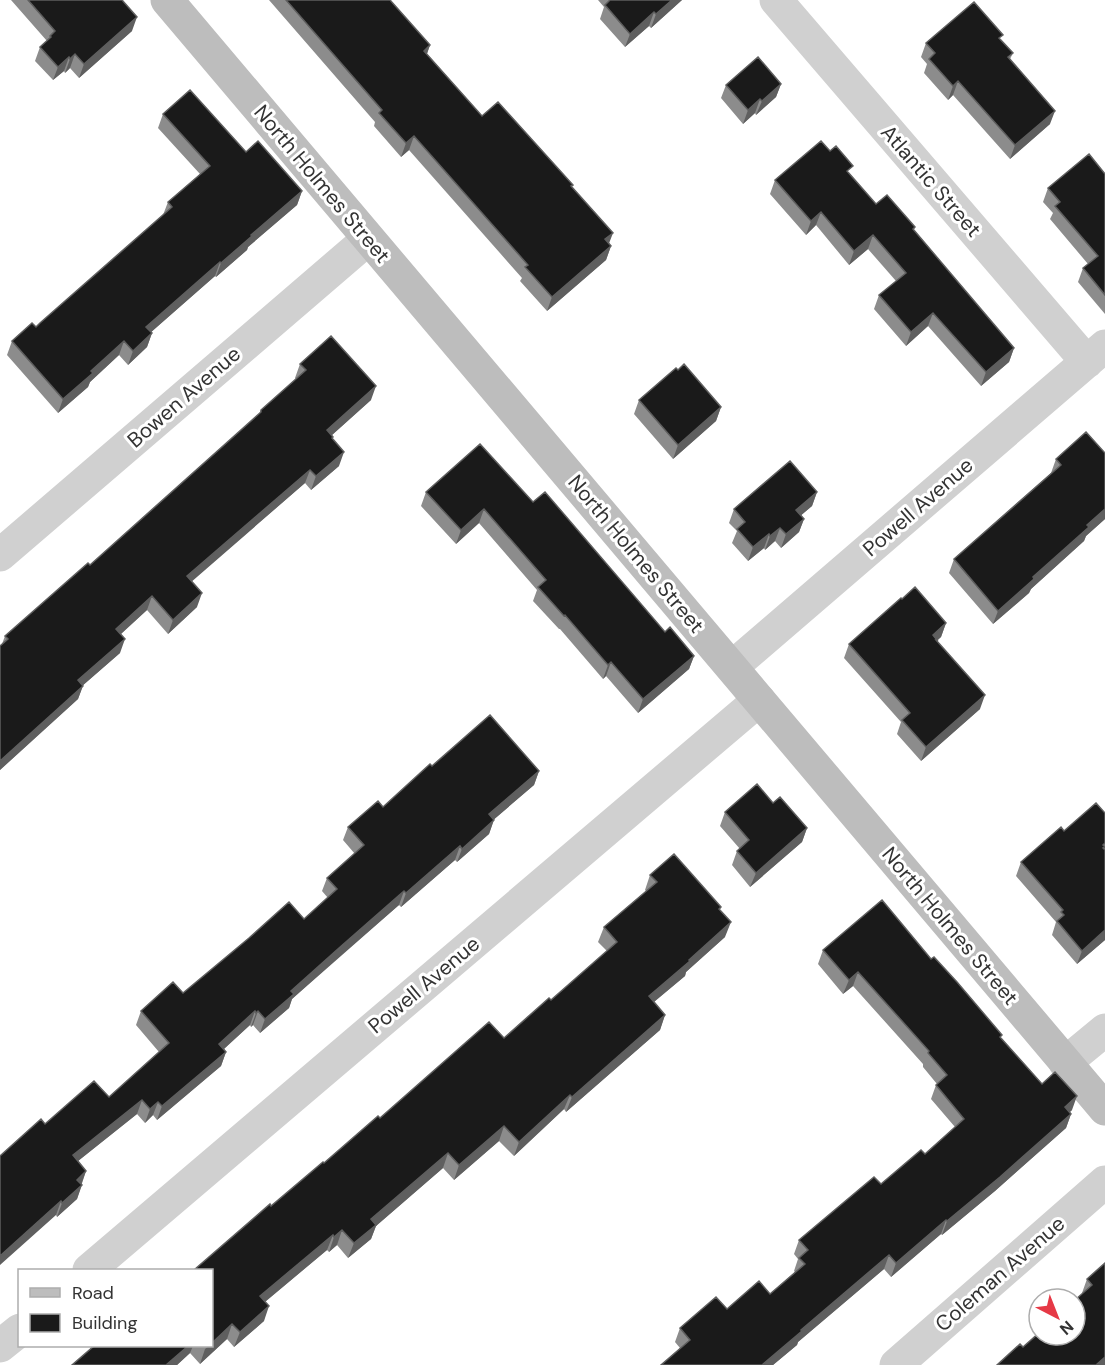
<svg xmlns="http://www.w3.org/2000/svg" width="1105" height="1365" font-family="'DM Sans',sans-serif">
<rect width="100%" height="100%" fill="#fff"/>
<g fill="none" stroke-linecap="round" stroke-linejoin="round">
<!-- street -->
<path stroke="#d0d0d0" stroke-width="33" d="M776 0 1087 362
M0 555 368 239
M732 667 1105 346
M1065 1063 1105 1030
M89 1270 759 700
M0 1346 20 1330
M896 1365 1105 1182"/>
<!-- secondary -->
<path stroke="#bdbdbd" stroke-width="33" d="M167 0 1105 1109"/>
</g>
<!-- wall -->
<path fill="#8c8c8c" d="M11 0H122L132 31 79 78 70 68 65 73 64 71 53 80 35 61 40 47 47 41Z
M269 0H390L430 45 427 54 482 116 573 185 572 188 611 246 606 260 547 311 520 281 522 278 409 150 401 157 374 126 375 122Z
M598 0H682L651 28 649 26 625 47 600 19 604 7Z
M1001 40 1013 53 1010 59 1050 124 1010 159 953 95 948 100 924 73 927 64 921 57 926 43Z
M781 84 776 97 756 115 755 113 743 124 721 98 726 85Z
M163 114 246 152 302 191 297 205 248 247 247 250 216 277 215 276 151 332 152 333 147 347 128 365 119 355 90 382 88 387 58 413 7 355 12 341 36 327 163 215 168 202 200 174 158 128Z
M850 174 876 204 915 227 914 230 1014 348 1009 362 981 386 928 326 906 346 874 309 879 295 896 281 868 249 849 265 816 225 806 235 770 194 775 180Z
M1105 174V314L1078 282 1083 268 1088 264 1050 219 1053 213 1043 202 1048 188Z
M300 364 371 400 332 435 339 466 311 490 305 483 191 581 197 607 168 634 147 610 121 634 120 653 83 685 78 699 0 770V646L2 644 5 636 90 565 259 414 261 410 296 379 295 378Z
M678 370 721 407 716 421 673 459 634 414 639 400Z
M1105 453V519L1086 536 1084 541 1031 589 1029 593 993 624 949 573 954 559 1051 473 1056 459Z
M426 492 533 502 665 632 694 656 689 669 638 713 606 676 603 679 560 629H559L533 601 537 590 479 523 456 544 421 506Z
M817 492 812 506 801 515 804 519 799 532 781 548 775 541 765 550 764 548 748 561 732 543 737 531 729 523 734 509Z
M946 623 941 637 937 641 980 709 921 761 897 734 901 722 844 658 849 644Z
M432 766 539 771 534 785 494 819 489 834 457 862 455 860 401 907 399 905 334 961 292 999 289 1008 260 1033 253 1025 251 1027 250 1025 224 1049 226 1052 221 1066 157 1120 153 1115 145 1123 137 1114 78 1161 86 1171 77 1199 57 1217 56 1215 45 1124 109 1097 159 1052 136 1025 141 1011 183 993 304 919 328 898 322 891 327 878 355 854 343 840 348 827 383 807Z
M773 803 807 828 802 842 750 887 732 865 737 851 740 849 720 826 725 812Z
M1105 813V940L1077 964 1052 935 1056 922 1016 876 1021 862 1064 831Z
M650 875 721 907 720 910 725 937 686 972 685 976 654 1002 665 1015 660 1030 566 1112 564 1109 514 1156 499 1141 454 1180 443 1168 376 1226 371 1239 348 1258 337 1245 329 1252 327 1250 265 1302 264 1321 234 1347 227 1339 200 1364 190 1353 177 1365H72L90 1350 91 1346H212L271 1206 380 1118 504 1038 551 1000 607 951 598 942 604 927 646 891 645 890Z
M823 950 931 959 1042 1084 1072 1110 1070 1112 1071 1114 1066 1128 995 1191 942 1235 941 1234 891 1277 884 1269 798 1342 797 1345 773 1365H661L680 1348 675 1342 680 1328 727 1309 770 1294 795 1272 794 1271 798 1259 794 1254 799 1240 925 1154 955 1127 931 1099 936 1085 937 1084 923 1067V1064L853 986 843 994 818 964Z
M1105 1263V1365L1023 1347 1083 1293H1082L1087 1279Z"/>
<!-- shaded-wall -->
<path fill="#5f5f5f" d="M672 0H682L651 28 656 14Z
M654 12 649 26 625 47 630 34Z
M137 17 132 31 79 78 84 64Z
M430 45 425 59 424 51Z
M75 54 70 68 65 73 70 59Z
M69 57 64 71 53 80 58 67Z
M958 81 953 95 948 100 953 86Z
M781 84 776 97 756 115 762 101Z
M760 99 755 113 743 124 748 110Z
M1055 111 1050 124 1010 159 1015 145Z
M414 136 409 150 401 157 406 143Z
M302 191 297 205 248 247 247 250 216 277 221 263 251 235Z
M821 212 816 225 806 235 811 221Z
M613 233 608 246 605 239Z
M873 235 868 249 849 265 854 251Z
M611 246 606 260 547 311 552 297Z
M220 262 215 276 141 341 146 327Z
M933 313 928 326 906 346 911 332Z
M152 333 147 347 128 365 133 351Z
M124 341 119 355 90 382 88 387 58 413 63 399 91 371Z
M1014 348 1009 362 981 386 986 372Z
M376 386 371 400 322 444 327 430Z
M721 407 716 421 673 459 678 445Z
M344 452 339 466 311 490 316 476Z
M310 470 305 483 182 590 187 576Z
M817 492 812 506 791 524 796 510Z
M484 509 479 523 456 544 461 530Z
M1105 509V519L1086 536 1084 541 1031 589 1029 593 993 624 998 611 1087 525Z
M804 519 799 532 781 548 786 534Z
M780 528 775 541 765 550 770 536Z
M769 534 764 548 748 561 753 547Z
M202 593 197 607 168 634 173 620Z
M152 596 147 610 111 643 116 629Z
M946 623 941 637 936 641 933 635Z
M125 639 120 653 73 694 78 680Z
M694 656 689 669 638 713 643 699Z
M611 662 606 676 603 679 608 665Z
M83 686 78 699 0 770V761Z
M985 695 980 709 921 761 926 747Z
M539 771 534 785 484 828 489 814Z
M494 820 489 834 457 862 462 849Z
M807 828 802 842 750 887 756 873Z
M460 846 455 860 401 907 406 893Z
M404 891 399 905 292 999 289 1008 260 1033 265 1019 291 991Z
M731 922 725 937 686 972 685 976 643 1011 649 996Z
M1105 930V940L1077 964 1082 951Z
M858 972 853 986 843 994 849 980Z
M255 1011 250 1025 214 1058 219 1044Z
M258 1011 253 1025 251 1027 256 1013Z
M665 1015 660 1030 566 1112 572 1097Z
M226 1052 221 1066 157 1120 162 1106Z
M570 1095 564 1109 514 1156 519 1142Z
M1077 1096 1072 1110 1060 1121 1065 1107Z
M142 1100 137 1114 68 1169 73 1155Z
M158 1102 153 1115 145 1123 150 1109Z
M1071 1114 1066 1128 995 1191 942 1235 947 1221Z
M504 1126 499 1141 454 1180 459 1165Z
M448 1153 443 1168 376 1226 371 1239 348 1258 354 1243 371 1219Z
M86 1171 81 1185 77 1180Z
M82 1185 77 1199 57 1217 62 1203Z
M61 1201 56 1215 0 1265V1256Z
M946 1220 941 1234 891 1277 896 1263Z
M342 1230 337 1245 329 1252 334 1237Z
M333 1235 327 1250 254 1311 260 1296Z
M889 1255 884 1269 798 1342 797 1345 773 1365H762L801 1330Z
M269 1306 264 1321 234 1347 240 1332Z
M232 1324 227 1339 200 1364 205 1349 209 1346H212V1343Z
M188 1346H193L190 1353 177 1365H166Z
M1105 1357V1365H1096Z"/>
<!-- building -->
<path fill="#1a1a1a" stroke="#5f5f5f" stroke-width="1.5" d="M28 0H122L137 17 84 64 75 54 70 59 69 57 58 67 40 47 51 37 50 36 55 31Z
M286 0H390L430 45 424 51 482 116 498 102 573 185 571 186 613 233 605 239 611 246 552 297 525 267 528 265 414 136 406 143 379 113 382 110Z
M610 0H672L656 14 654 12 630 34 605 5Z
M974 2 1003 35 999 38 1013 53 1008 57 1055 111 1015 145 958 81 953 86 929 59 935 53 926 43Z
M758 57 781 84 762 101 760 99 748 110 726 85Z
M190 90 246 152 258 141 302 191 251 235 252 236 221 263 220 262 146 327 152 333 133 351 124 341 91 371 93 373 63 399 12 341 32 323 36 327 40 323 172 207 168 202 210 166 163 114Z
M821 141 830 151 836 146 853 166 847 171 876 204 887 195 915 227 913 229 1014 348 986 372 933 313 911 332 879 295 906 273 873 235 854 251 821 212 811 221 775 180Z
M1089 154 1105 174V295L1083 268 1098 256 1055 206 1060 202 1048 188Z
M331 336 376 386 327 430 333 437 332 438 344 452 316 476 310 470 187 576 202 593 173 620 152 596 116 629 125 639 78 680 83 686 0 761V646L8 639 5 636 88 563 90 565 261 412V410L306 370 300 364Z
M684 364 721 407 678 445 639 400 676 368 678 370Z
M1086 432 1105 453V509L1087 525 1089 527 1033 577 1034 579 998 611 954 559 1061 465 1056 459Z
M480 444 533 502 545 492 665 632 670 627 694 656 643 699 611 662 608 665 565 615 564 616 538 587 546 580 484 509 461 530 426 492Z
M790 461 817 492 796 510 804 519 786 534 780 528 770 536 769 534 753 547 737 529 745 522 734 509Z
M915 587 946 623 933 635 937 640H936L985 695 926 747 902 720 910 713 849 644 901 598 902 599Z
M490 715 539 771 489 814 494 820 462 849 460 846 406 893 404 891 339 948 291 991 294 994 265 1019 258 1011 256 1013 255 1011 219 1044 226 1052 162 1106 158 1102 150 1109 142 1100 73 1155 86 1171 77 1180 82 1185 62 1203 61 1201 0 1256V1156L41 1119 45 1124 94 1081 109 1097 169 1043 141 1011 173 982 183 993 249 938 289 902 304 919 337 889 327 878 364 845 348 827 378 801 383 807 430 764 432 766Z
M757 784 773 803 780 797 807 828 756 873 737 851 749 840 725 812Z
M1096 803 1105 813V843L1103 845 1105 847 1103 848 1105 850V930L1082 951 1057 921 1064 915 1061 912 1063 910 1021 862 1061 827 1064 831Z
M674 854 721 907 719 909 731 922 689 960 690 961 649 996 665 1015 572 1097 570 1095 519 1142 504 1126 459 1165 448 1153 371 1219 376 1225 354 1243 342 1230 334 1237 333 1235 260 1296 269 1306 240 1332 232 1324 212 1343V1270H194L270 1204 271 1206 323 1162 324 1163 378 1116 380 1118 489 1022 504 1038 549 998 551 1000 617 942 604 927 657 882 650 875Z
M882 900 931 959 934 957 957 982 1002 1035 1000 1037 1042 1084 1055 1072 1077 1096 1065 1107 1071 1114 1000 1177 947 1221 946 1220 896 1263 889 1255 801 1330 802 1331 762 1365H661L690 1340 680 1328 716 1297 727 1309 759 1281 770 1294 805 1264 799 1258 808 1250 799 1240 874 1177 881 1184 921 1150 925 1154 964 1119 936 1085 947 1075 928 1053 929 1051 858 972 849 980 823 950Z
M1105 1263V1357L1096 1365H997L1020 1344 1023 1347 1039 1333V1335H1075V1300L1092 1285 1087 1279Z
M94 1346H188L166 1365H72Z"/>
<g text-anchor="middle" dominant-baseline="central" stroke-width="6" stroke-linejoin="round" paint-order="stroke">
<!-- street labels -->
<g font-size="21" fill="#333" stroke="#fff">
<text transform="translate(931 181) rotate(49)">Atlantic Street</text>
<text transform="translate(322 184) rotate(50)">North Holmes Street</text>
<text transform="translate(184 397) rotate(-41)">Bowen Avenue</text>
<text transform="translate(918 507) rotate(-41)">Powell Avenue</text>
<text transform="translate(636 554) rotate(50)">North Holmes Street</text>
<text transform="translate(950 926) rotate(50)">North Holmes Street</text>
<text transform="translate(424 985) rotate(-40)">Powell Avenue</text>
<text transform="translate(1000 1274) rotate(-41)">Coleman Avenue</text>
</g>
</g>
<!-- legend -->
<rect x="18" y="1269" width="195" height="78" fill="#ffffff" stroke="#adadad" stroke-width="1.5"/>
<rect x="30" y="1288" width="30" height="9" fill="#bdbdbd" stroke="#adadad" stroke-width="1.5"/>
<text x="72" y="1299" font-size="18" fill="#333333">Road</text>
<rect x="30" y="1314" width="30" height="18" fill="#1a1a1a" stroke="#adadad" stroke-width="1.5"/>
<text x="72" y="1329" font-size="18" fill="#333333">Building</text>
<!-- north arrow -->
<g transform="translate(1057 1317) rotate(138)"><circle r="28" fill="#ffffff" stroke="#adadad" stroke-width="1.5"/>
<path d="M0-4.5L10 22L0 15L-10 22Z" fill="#e63946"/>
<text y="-9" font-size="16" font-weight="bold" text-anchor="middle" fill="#333333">N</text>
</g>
</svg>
